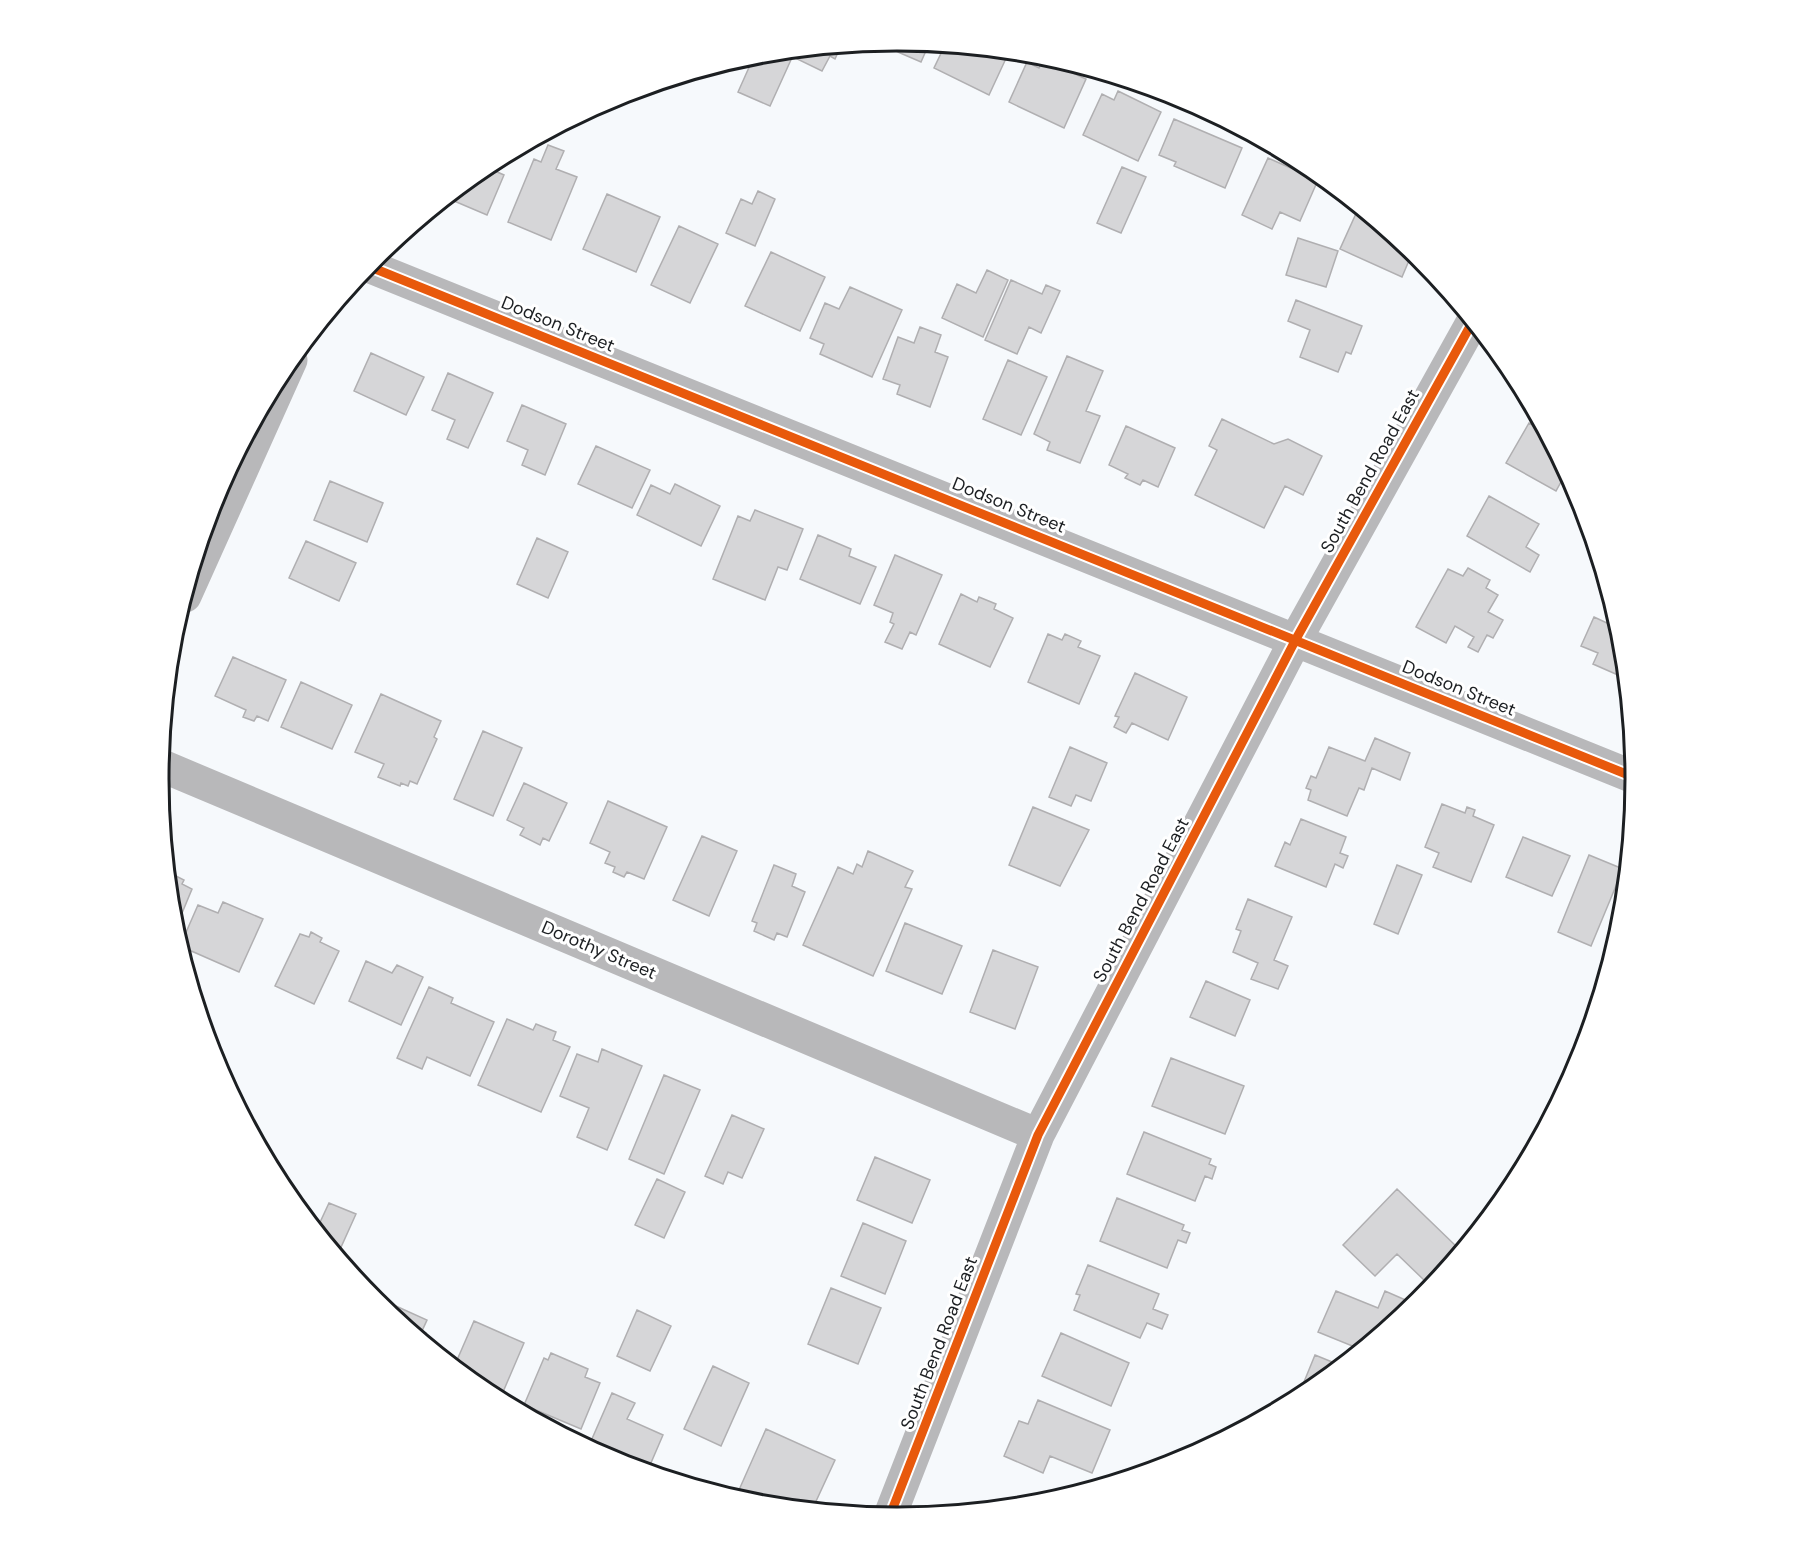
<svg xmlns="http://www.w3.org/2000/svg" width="1795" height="1559" font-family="'DM Sans',sans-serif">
<rect width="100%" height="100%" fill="#f6f9fc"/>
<!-- building -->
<path fill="#d6d6d8" stroke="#b0afb1" stroke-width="1.5" d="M898 41 929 44 921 62 877 43Z
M945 45 1009 52 989 95 934 68Z
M841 46 835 59 830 56 822 71 793 57 796 50Z
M795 51 770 106 738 92 755 54Z
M1043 59 1086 79 1064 128 1009 102 1027 62 1039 68Z
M1118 91 1161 112 1138 161 1083 135 1102 94 1114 100Z
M1174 119 1242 148 1225 188 1174 166 1176 162 1159 155Z
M548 145 564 151 556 169 577 177 551 240 508 222 534 159 541 162Z
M501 158 495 171 504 175 487 215 447 198 487 165Z
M1268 158 1318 180 1300 221 1280 212 1272 229 1242 215Z
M1122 167 1146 177 1121 233 1097 223Z
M758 191 775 199 755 246 726 233 741 199 752 204Z
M607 194 660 217 636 272 583 249Z
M1359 207 1413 251 1402 277 1340 249Z
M679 226 718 244 690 303 651 285Z
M1298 238 1338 251 1326 287 1286 275Z
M771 252 825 277 800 331 745 306Z
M987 270 1008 280 983 337 942 318 957 284 976 293Z
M1011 280 1042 294 1046 285 1060 291 1041 333 1029 327 1017 354 985 340Z
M850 287 902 310 872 377 820 354 824 344 810 338 825 303 839 309Z
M1296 300 1362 326 1351 354 1346 352 1338 372 1300 357 1310 330 1288 321Z
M920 327 941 335 935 352 948 357 930 407 897 394 900 385 883 379 898 337 914 343Z
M371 353 424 377 406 415 354 391Z
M1067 356 1103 371 1086 411 1100 416 1080 463 1047 450 1050 442 1034 434Z
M1008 360 1047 377 1021 435 983 419Z
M448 373 493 393 468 448 447 439 455 420 432 410Z
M522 405 566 424 545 475 522 465 528 450 507 441Z
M1222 419 1274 444 1288 439 1322 456 1303 495 1285 486 1264 528 1195 495 1217 450 1209 446Z
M1529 423 1546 432 1567 471 1556 491 1506 463Z
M1126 426 1175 448 1158 487 1143 480 1140 485 1125 478 1128 474 1109 465Z
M596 446 650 470 632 508 578 484Z
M330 481 383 503 367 542 314 520Z
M675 484 720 506 701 546 637 515 651 485 670 494Z
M1489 496 1539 524 1526 547 1539 555 1530 572 1467 536Z
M755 510 803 529 787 570 778 567 765 600 713 579 738 516 750 521Z
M818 535 851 549 849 556 876 567 860 604 800 579Z
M537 538 568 552 548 598 517 584Z
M306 541 356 563 339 601 289 578Z
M895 555 942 575 916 635 910 632 902 649 885 642 894 624 890 622 893 613 874 605Z
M1468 568 1490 580 1486 588 1498 595 1488 612 1503 620 1493 638 1487 635 1478 652 1468 647 1474 637 1455 626 1446 643 1416 627 1448 569 1463 576Z
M961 594 977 602 979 597 996 604 994 609 1013 618 990 667 939 644Z
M1594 617 1620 629 1627 679 1593 664 1598 653 1581 646Z
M1048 634 1062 640 1065 634 1081 641 1078 647 1100 656 1079 704 1028 682Z
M233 657 286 680 268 721 257 716 254 721 243 717 246 710 215 696Z
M1135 673 1187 697 1168 740 1132 723 1126 733 1114 727 1119 717 1115 716Z
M301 682 352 705 332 749 281 727Z
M381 694 441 721 434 737 437 739 417 784 410 781 408 786 401 783 400 786 378 777 384 764 355 752Z
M483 731 522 748 493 816 454 799Z
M1375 738 1410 753 1400 780 1372 768 1364 790 1359 788 1347 816 1308 800 1311 790 1306 788 1311 776 1316 778 1329 747 1365 761Z
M1070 747 1107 763 1091 801 1076 795 1071 806 1049 797Z
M524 783 567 803 549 841 543 838 540 845 520 835 524 828 507 820Z
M608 801 667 827 644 879 627 872 624 877 613 872 615 867 605 863 610 852 590 843Z
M1442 804 1465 813 1467 807 1475 810 1473 816 1494 825 1471 882 1433 867 1439 853 1425 847Z
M1033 807 1089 830 1060 886 1009 865Z
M1301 819 1346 837 1340 853 1348 856 1343 868 1335 864 1326 887 1275 866 1285 842 1290 845Z
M702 836 737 851 709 916 673 900Z
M1523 837 1570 856 1552 896 1506 877Z
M868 851 913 871 905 887 912 889 873 976 803 945 838 867 853 874 857 864 862 867Z
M1589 855 1623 869 1591 946 1558 932Z
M774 865 796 874 792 886 805 892 787 937 777 933 774 940 754 931 757 923 752 921Z
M1397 865 1422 875 1398 934 1374 924Z
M174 875 184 880 182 884 192 889 175 930 168 878 172 880Z
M1248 899 1292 917 1274 960 1288 966 1278 989 1251 979 1258 963 1233 952 1241 931 1236 929Z
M223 902 263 919 239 972 180 946 198 905 218 913Z
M905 923 962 946 942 994 886 971Z
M311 932 322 938 320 942 339 951 314 1004 275 986 300 934 309 937Z
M993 950 1038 967 1015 1029 970 1012Z
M366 961 392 973 397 965 423 977 401 1025 349 1001Z
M1206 981 1250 1000 1235 1036 1190 1017Z
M429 987 453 998 451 1003 494 1022 470 1076 427 1057 422 1069 397 1058Z
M507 1019 533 1030 536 1024 556 1032 553 1040 570 1047 541 1112 478 1085Z
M602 1049 642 1066 607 1150 577 1137 589 1108 560 1096 577 1054 598 1062Z
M1171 1058 1244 1086 1225 1134 1152 1106Z
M664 1075 700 1090 664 1174 629 1159Z
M732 1115 764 1129 742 1178 728 1172 723 1184 705 1176Z
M1144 1132 1211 1159 1209 1164 1216 1167 1212 1179 1205 1176 1195 1201 1127 1174Z
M875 1157 930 1180 912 1223 857 1200Z
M657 1179 685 1192 664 1238 635 1225Z
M1397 1189 1459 1249 1426 1282 1397 1254 1375 1276 1343 1245Z
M1117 1198 1184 1225 1182 1230 1190 1233 1186 1243 1178 1240 1167 1268 1100 1241Z
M329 1203 356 1214 337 1256 316 1231Z
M863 1223 906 1241 885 1294 841 1276Z
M1088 1265 1159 1294 1153 1309 1168 1315 1162 1329 1147 1323 1140 1338 1074 1310 1080 1295 1076 1294Z
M831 1288 881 1308 858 1364 808 1344Z
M1336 1291 1378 1308 1385 1291 1417 1305 1362 1350 1318 1332Z
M387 1302 427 1320 422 1331 426 1333 423 1341 384 1309Z
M637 1310 671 1326 650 1371 617 1356Z
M474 1321 524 1343 503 1392 465 1376 454 1367Z
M1061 1333 1129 1363 1111 1406 1042 1376Z
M551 1353 588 1369 585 1377 600 1383 581 1429 524 1405 544 1358 548 1360Z
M1315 1355 1342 1366 1298 1399H1297Z
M713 1366 749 1383 721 1446 684 1429Z
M612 1393 635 1403 627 1419 663 1435 647 1472 613 1462 588 1448Z
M1038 1400 1110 1430 1092 1473 1050 1456 1043 1473 1004 1456 1019 1421 1028 1424Z
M766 1429 835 1460 812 1510 753 1504 735 1499Z
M980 1502 996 1509 977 1511Z"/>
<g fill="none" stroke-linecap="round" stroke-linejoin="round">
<!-- street -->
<path stroke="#b8b8ba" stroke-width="33" d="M368 266 1636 778
M185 596 291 360
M160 765 1038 1135
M889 1518 1038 1135 1296 639 1473 321"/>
<!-- cycleway casing -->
<g stroke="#fff" stroke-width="13">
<path id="cycleway" d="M368 266 1636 778
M889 1518 1038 1135 1296 639 1473 321"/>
</g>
<!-- cycleway -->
<use href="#cycleway" stroke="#e8590c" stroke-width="9"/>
</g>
<g text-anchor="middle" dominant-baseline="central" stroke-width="6" stroke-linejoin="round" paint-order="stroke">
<!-- street labels -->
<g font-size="18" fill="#1c1f22" stroke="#fff">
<text transform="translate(558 324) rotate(22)">Dodson Street</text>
<text transform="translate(1370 471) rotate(-61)">South Bend Road East</text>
<text transform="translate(1009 505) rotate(22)">Dodson Street</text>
<text transform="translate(1459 688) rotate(22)">Dodson Street</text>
<text transform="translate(1141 900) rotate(-62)">South Bend Road East</text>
<text transform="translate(599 950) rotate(23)">Dorothy Street</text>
<text transform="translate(939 1343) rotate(-69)">South Bend Road East</text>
</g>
</g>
<!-- crop -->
<path d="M0 0H1795V1559H0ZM169 779a728 728 0 1 1 1456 0a728 728 0 1 1-1456 0Z" fill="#fff" fill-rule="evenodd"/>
<path fill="none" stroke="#1c1f22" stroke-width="3" d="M169 779a728 728 0 1 1 1456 0a728 728 0 1 1-1456 0Z"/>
</svg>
